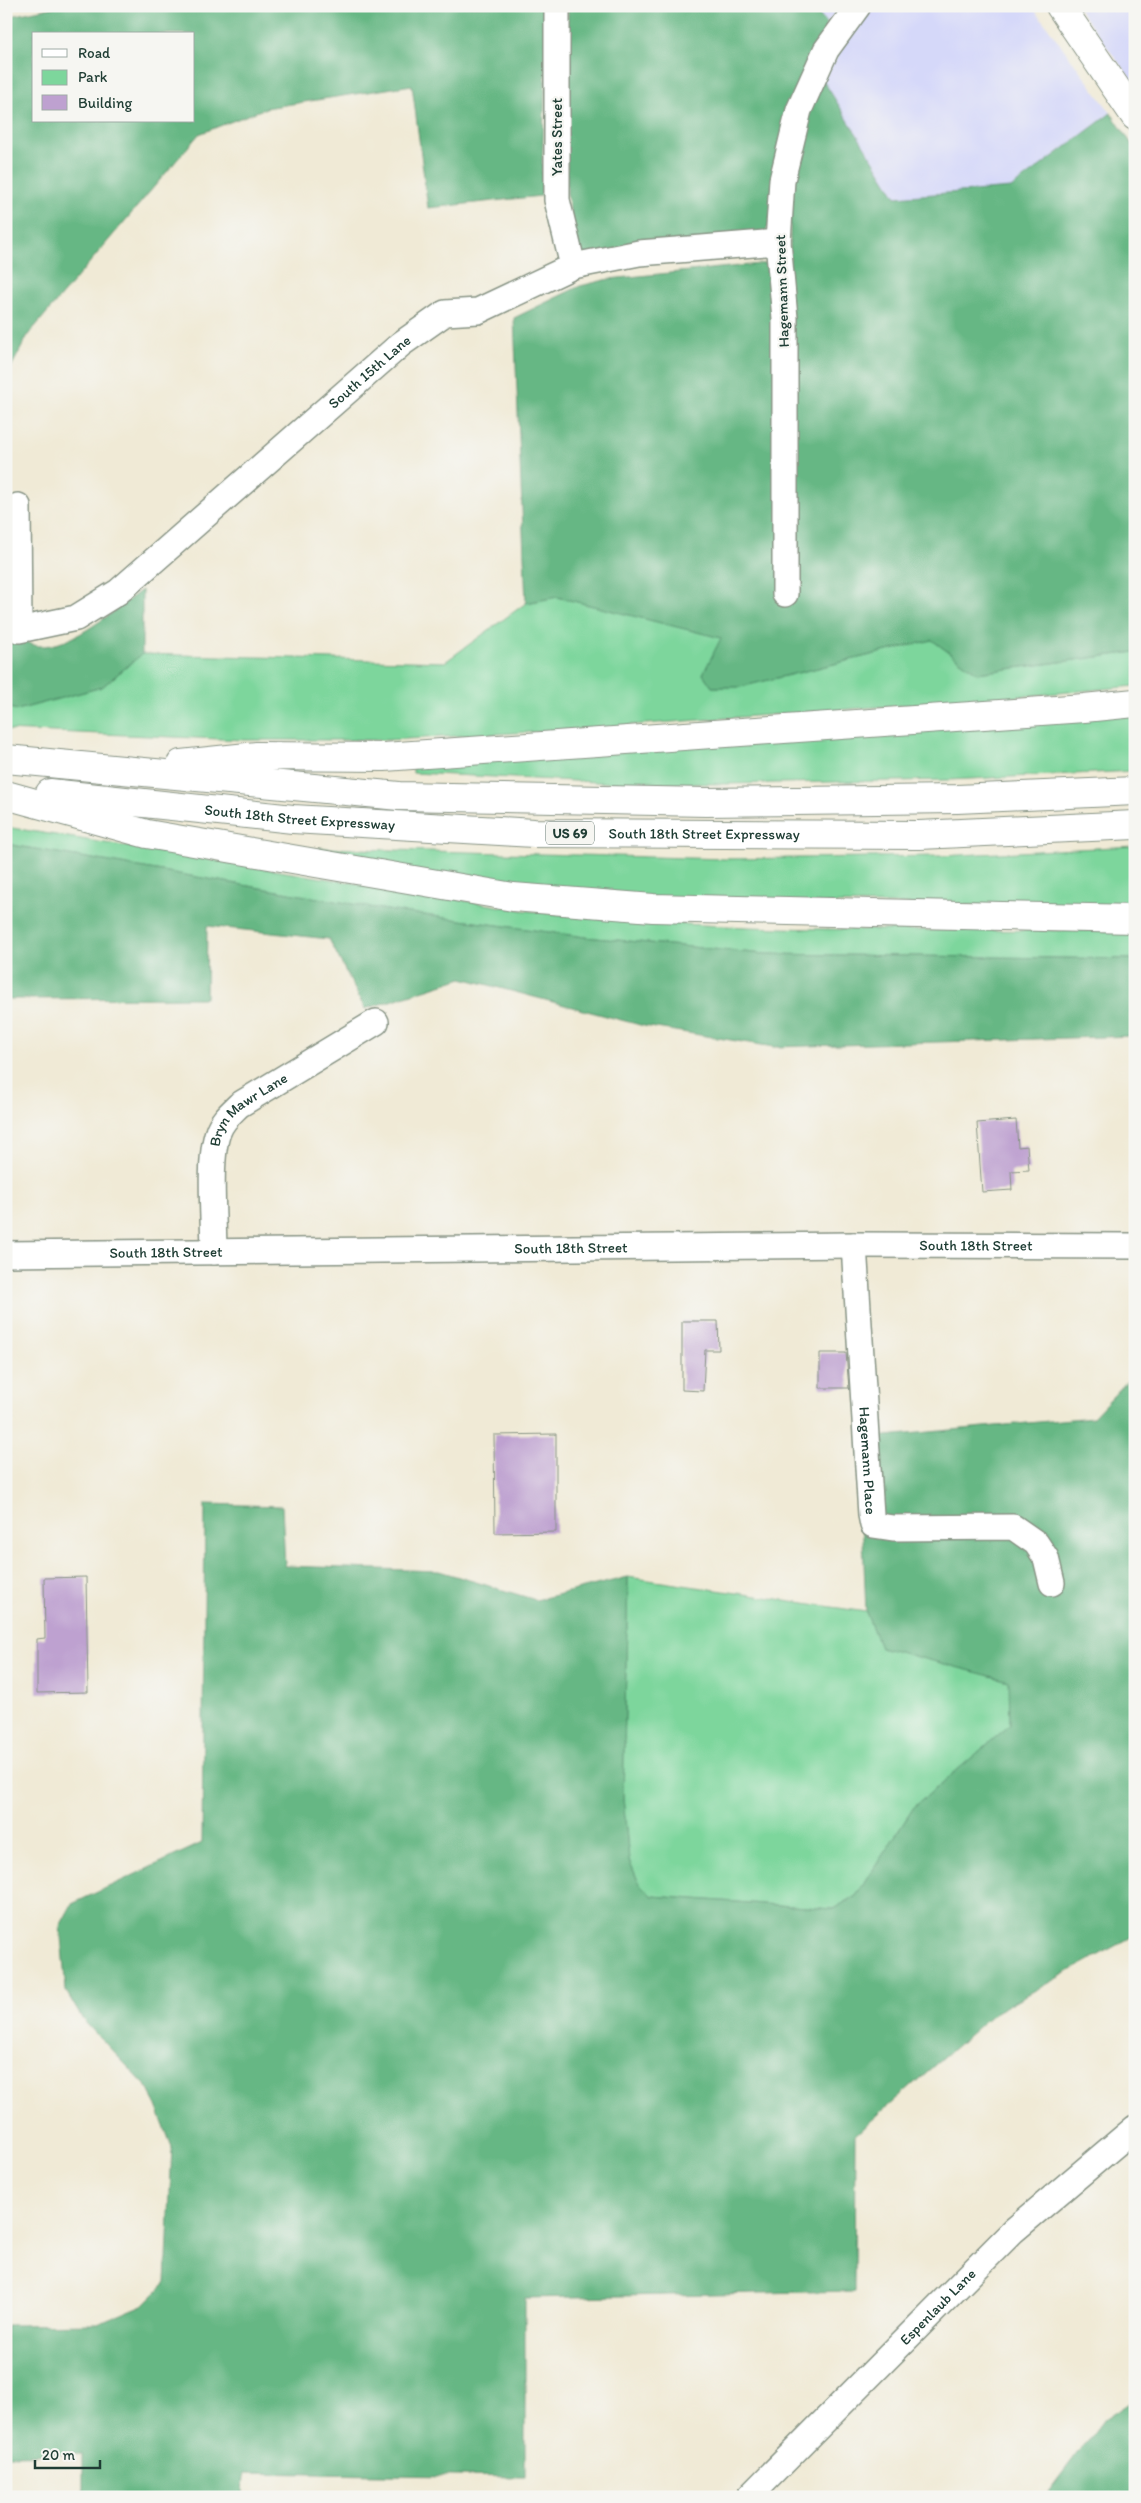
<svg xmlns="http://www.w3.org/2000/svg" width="1141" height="2503" font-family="Itim,sans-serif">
<rect width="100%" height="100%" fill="#f6f6f2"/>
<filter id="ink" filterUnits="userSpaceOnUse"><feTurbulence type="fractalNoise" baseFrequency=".02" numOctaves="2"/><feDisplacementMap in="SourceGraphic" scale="10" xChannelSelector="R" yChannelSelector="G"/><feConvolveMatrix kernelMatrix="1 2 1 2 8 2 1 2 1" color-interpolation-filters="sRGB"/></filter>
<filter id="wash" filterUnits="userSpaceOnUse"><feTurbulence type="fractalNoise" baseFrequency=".0096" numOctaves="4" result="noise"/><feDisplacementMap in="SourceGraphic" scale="20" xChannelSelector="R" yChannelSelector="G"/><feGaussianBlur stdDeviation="1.12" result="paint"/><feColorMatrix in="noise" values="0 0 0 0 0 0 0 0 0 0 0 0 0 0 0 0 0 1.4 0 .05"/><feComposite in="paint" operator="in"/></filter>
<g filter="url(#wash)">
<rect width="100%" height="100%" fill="#f0ead6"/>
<!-- built -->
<path fill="#d5d8f9" d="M811 6H841L827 24Z
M871 6H1032L1111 113 1011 188 896 197 823 80 859 20Z
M1077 6H1135V85Z"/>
<!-- green -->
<path fill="#7dd69c" stroke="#4e8a68" d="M557 597 722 638 703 674 712 687H740L932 640 977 673 1135 652V686L1014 697 550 731 388 740H244L6 730V707L17 710 102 687 142 654 445 662 526 603Z
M1135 712V771L948 780 725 784 615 783 413 773V763Z
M6 827 522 910C725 935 931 929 1135 931V959L765 954 585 937 387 910 6 844Z
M1135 846V907L727 902 542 891 320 856 319 848 726 859 940 856Z
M628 1577 866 1612 880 1647 1010 1681V1725L914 1807 856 1896 833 1909 652 1896 639 1883 629 1860 623 1798Z"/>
<!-- forest -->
<path fill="#66b784" stroke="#427a5c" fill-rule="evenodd" d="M60 6H544L547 29 541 196 428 208 412 85 266 108 199 134 28 335 6 377V17ZM34 34H194V121H34Z
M568 6H811L827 24 801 78 768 227 763 237 579 258 567 194Z
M823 80 896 197 1011 188 1111 113 1135 149V652L977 673 932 640 740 687H712L703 674 721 638 557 597 526 603 514 318 580 286 609 279 790 261V187L809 111Z
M142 590V654L102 687 17 710 6 707V607L14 635C22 640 30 645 39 646 73 648 115 609 142 590Z
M6 844 387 910 585 937 765 954 1135 959V1036L774 1047 644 1026 462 978 365 1009 329 939 207 926 206 998 6 999Z
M1135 1373V1935L994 2013 855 2135 854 2291 525 2298V2477L244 2473 243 2497H83V2454L6 2455V2325L98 2324 143 2305 166 2282 172 2147 150 2090 83 2020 66 1991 60 1926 72 1904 202 1843 205 1504 282 1506 285 1566 439 1571 536 1600 628 1577 623 1798 629 1860 639 1883 652 1896 833 1909 856 1896 914 1807 1010 1725 1009 1681 880 1647 866 1612 859 1441 875 1437 1093 1417Z
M1135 2398V2497H1045L1104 2419Z"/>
<g id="blocks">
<!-- building -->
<path fill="#bea1d0" d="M1016 1120 1018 1147 1027 1146 1029 1170 1011 1171 1012 1190 982 1192 977 1123Z
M682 1321H718L719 1350H705L703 1391 682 1390Z
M820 1353H846L849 1388H820Z
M556 1434V1532L495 1533 494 1435Z
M86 1577 88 1692 37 1693V1639L45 1638 44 1578Z"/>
</g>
</g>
<g filter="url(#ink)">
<use href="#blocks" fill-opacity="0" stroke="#889485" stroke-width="1"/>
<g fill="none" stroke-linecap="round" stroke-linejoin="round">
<!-- street casing -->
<g stroke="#889485" stroke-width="28">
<g id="street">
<path d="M557 6V200L573 266"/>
<path id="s1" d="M18 506 19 630 76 618 118 592 401 344 445 313 478 311 573 266 639 253 778 242"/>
<path d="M785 594V318L778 242 782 180 799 110 826 50 858 6"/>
<path id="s2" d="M854 1245 871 1515 873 1525 893 1528 1013 1527 1036 1543 1046 1558 1052 1583"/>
<path id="s3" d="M214 1252C214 1221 208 1159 218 1132 222 1120 231 1113 239 1105L376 1022"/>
<path id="s4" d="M6 1254 854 1245 1135 1246"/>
<path id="s5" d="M749 2497 1013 2231 1135 2128"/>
</g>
</g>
<!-- secondary casing -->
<g stroke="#889485" stroke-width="30">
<path id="secondary" d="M1060 6 1135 116"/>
</g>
<!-- highway casing -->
<g stroke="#889485" stroke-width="30">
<g id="highway">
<path d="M6 759 399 796 706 802 957 799 1135 791"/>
<path d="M181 764 257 756 384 757 1084 708 1135 703"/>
<path id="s6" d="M50 793 293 819 534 833 919 835 1135 825"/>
<path d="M6 795 147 834 513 897 653 908 1135 919"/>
</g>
</g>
<!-- street -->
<use href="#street" stroke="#fff" stroke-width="25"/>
<!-- secondary -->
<use href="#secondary" stroke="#fff" stroke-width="28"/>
<!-- highway -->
<use href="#highway" stroke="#fff" stroke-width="28"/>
</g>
</g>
<g text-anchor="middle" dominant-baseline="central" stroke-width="4.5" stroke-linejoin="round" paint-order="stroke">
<!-- shield labels -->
<rect fill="#f6f6f2" stroke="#60746d" stroke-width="1" x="546" y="821.5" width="48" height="23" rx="4"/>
<g font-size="14" font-weight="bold" fill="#1f3d34">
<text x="570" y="833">US 69</text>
</g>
<!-- street labels -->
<g font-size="15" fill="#1f3d34" stroke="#f6f6f2">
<text transform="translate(557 137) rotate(-90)">Yates Street</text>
<text transform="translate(782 291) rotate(-92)">Hagemann Street</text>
<text stroke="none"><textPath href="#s1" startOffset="566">South 15th Lane</textPath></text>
<text stroke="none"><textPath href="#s6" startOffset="251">South 18th Street Expressway</textPath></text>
<text stroke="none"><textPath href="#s6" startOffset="656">South 18th Street Expressway</textPath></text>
<text stroke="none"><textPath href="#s3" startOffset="158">Bryn Mawr Lane</textPath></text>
<text stroke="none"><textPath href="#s4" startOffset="970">South 18th Street</textPath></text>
<text stroke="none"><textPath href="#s4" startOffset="565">South 18th Street</textPath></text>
<text stroke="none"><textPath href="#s4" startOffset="160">South 18th Street</textPath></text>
<text stroke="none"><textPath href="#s2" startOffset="216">Hagemann Place</textPath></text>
<text stroke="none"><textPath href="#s5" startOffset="268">Espenlaub Lane</textPath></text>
</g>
</g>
<!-- margin -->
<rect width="1141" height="2503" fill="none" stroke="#f6f6f2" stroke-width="25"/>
<!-- legend -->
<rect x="32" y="32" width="162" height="90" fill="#f6f6f2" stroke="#a0aca6"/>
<rect x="42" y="49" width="25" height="8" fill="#ffffff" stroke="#a0aca6"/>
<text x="78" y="58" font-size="15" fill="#1f3d34">Road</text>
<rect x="42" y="70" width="25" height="15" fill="#7dd69c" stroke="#a0aca6"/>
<text x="78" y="82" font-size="15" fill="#1f3d34">Park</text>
<rect x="42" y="95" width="25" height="15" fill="#bea1d0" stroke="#a0aca6"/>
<text x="78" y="108" font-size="15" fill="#1f3d34">Building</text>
<!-- scale -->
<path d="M35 2460v8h65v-8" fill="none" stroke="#1f3d34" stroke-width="2.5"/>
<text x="42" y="2460" font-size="15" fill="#1f3d34" stroke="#f6f6f2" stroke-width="4" paint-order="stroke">20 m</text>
</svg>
